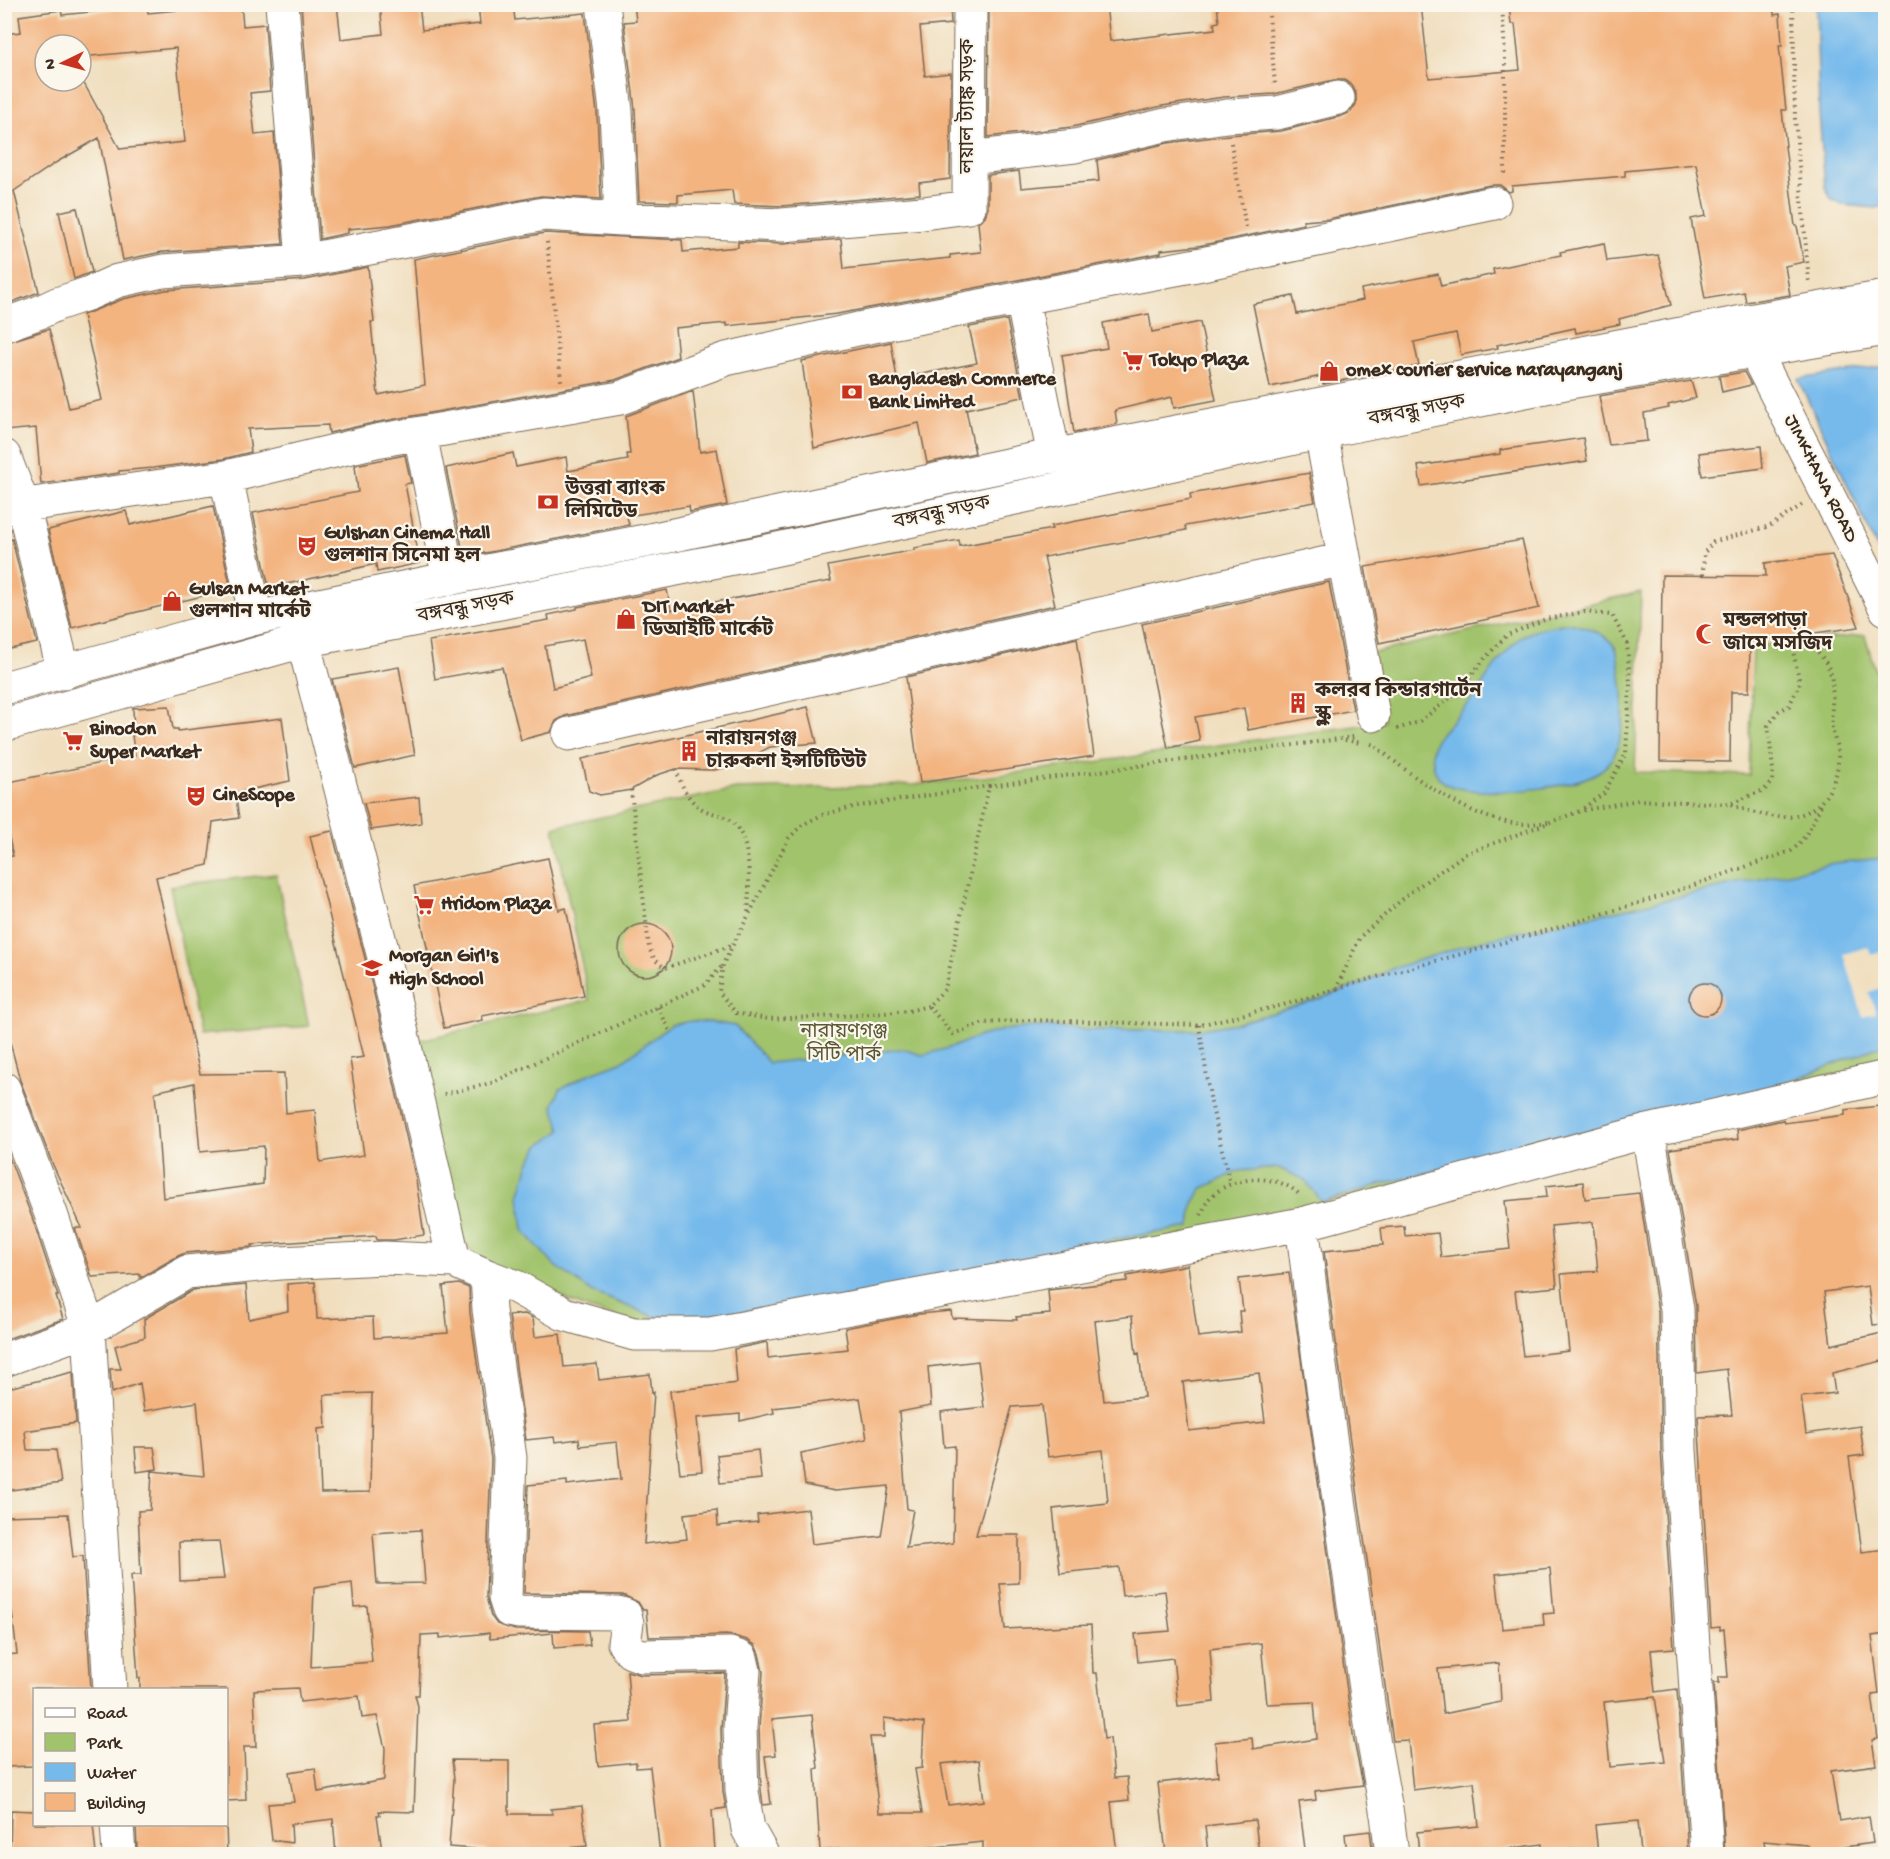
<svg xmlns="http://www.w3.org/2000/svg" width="1890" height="1859" font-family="'Gochi Hand','Noto Sans Bengali',sans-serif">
<rect width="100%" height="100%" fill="#fbf7ec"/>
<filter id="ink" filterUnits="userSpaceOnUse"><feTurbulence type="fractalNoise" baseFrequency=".0167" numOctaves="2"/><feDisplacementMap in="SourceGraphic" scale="12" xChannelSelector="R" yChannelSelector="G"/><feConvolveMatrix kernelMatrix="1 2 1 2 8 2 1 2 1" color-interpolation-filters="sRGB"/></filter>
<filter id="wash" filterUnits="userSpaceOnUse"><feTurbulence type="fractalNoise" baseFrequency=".008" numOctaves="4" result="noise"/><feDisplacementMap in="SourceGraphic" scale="24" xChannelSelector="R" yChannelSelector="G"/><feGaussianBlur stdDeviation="1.35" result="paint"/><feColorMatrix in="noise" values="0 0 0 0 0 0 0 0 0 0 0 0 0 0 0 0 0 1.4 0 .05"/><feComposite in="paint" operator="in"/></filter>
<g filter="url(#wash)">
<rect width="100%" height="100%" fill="#f0debe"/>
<!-- green -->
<path fill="#a1c36c" stroke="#6e7645" stroke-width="1.5" d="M1641 592 1635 772 1749 775 1753 646 1865 635 1885 704V1067L1756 1104 978 1282 650 1326 588 1309 482 1263 462 1241 412 1042 589 1000 554 827 736 789 913 785 1008 774 1384 722 1372 653Z
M276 874 309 1026 199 1035 170 886Z"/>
<!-- water -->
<path fill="#76baec" stroke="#587285" stroke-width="1.5" d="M1816 5H1885V206L1876 208 1842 205 1831 199 1825 187 1819 112Z
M1885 366H1886L1885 565 1798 379Z
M1567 623C1584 626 1605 632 1615 647 1618 651 1618 660 1619 665 1625 693 1629 753 1600 771 1574 788 1511 793 1480 791 1458 789 1435 788 1433 761 1432 755 1431 749 1434 743 1444 727 1460 714 1472 699 1486 680 1499 657 1517 641 1530 629 1551 627 1567 623Z
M1882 858 1885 861V1044L1804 1076 1756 1091 1386 1183 1322 1202 1305 1180 1279 1168 1239 1171 1203 1188 1193 1203 1190 1227 1106 1241 962 1277 748 1314 655 1317 592 1292 553 1264 523 1230 519 1196 529 1163 539 1146 561 1130 553 1106 560 1089 589 1074 621 1062 671 1025 691 1021 711 1022 735 1026 769 1063 902 1049 923 1055 952 1047 980 1036 1004 1030 1031 1027H1057L1089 1030H1195L1238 1023 1317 1000 1361 984 1394 968 1487 939 1834 863Z"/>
<!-- pier -->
<path fill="#f0debe" d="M1868 947 1871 955 1885 951V976L1881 977 1884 987 1869 992 1876 1013 1863 1017 1844 954Z"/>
<g id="blocks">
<!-- building -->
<path fill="#f3b480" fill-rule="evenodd" d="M241 4 243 26 265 24 270 91 250 93 255 135 274 133 283 244 162 252 123 260 99 138 57 162 14 191 39 292 4 305V34L21 32 19 16 61 10 62 15 147 6 148 13ZM45 45H81V57L176 48 185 142 120 149 81 78V81H45Z
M301 4H337L341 39 383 34 380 4H419L422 30 480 24 478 4H513L515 20 585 13 597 113 601 199 541 196 390 225 348 229V233L320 239Z
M634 4H950L951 24 920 27 925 76 951 73 950 179 919 183 920 194 782 206 734 204 732 190 678 195V202L639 201 635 109 624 22 636 21Z
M1008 4H1106L1110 41 1215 29 1214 23 1219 22 1217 4H1421L1429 78 1520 70 1515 24H1511L1509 4H1773L1774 15 1780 14 1782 45H1779L1786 110H1782L1786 146H1785L1795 226H1797L1804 262 1785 266 1790 295 1746 302 1744 292 1705 299 1691 219 1706 216 1696 164 1625 171V176L1512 186V191L1509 192 1500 185H1490L1328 219 1303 221 1304 224 1198 246 1161 250V253L837 314 727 326V323L675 328 678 357 615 380 373 423 329 433 328 425 248 429 251 452 223 459 153 468 119 471V473L41 484 36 428 4 431V343L49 329 69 408 102 400 83 315 123 299 166 290 305 280 368 267 374 322H371L378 395 425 385 414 259 545 233 682 240 683 252 738 247V242L783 244 841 239 844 269 950 258V255L981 252 978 223 985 216 988 208V175L1019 171 1021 188 1099 181 1097 160 1168 143 1229 135 1281 131 1342 116 1351 112 1356 104V94L1352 85 1344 80H1334L1274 94 1224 97 1162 106 1072 127 988 137 989 7Z
M77 208 92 272 74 279 59 212Z
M1604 243 1607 261 1658 255 1671 305 1619 319 1620 324 1576 333 1575 328 1497 345 1498 348 1461 355 1456 333 1414 342 1419 366 1323 384 1322 376 1270 387 1253 304 1293 296 1297 314 1363 300 1361 289 1438 274 1441 286 1494 274 1493 269 1561 255 1560 252Z
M1149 314 1152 332 1200 322 1216 400 1174 408 1172 397 1115 410 1117 424 1074 433 1062 355 1107 348 1103 323Z
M1007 320 1023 397 966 409 975 453 927 463 919 423 814 448 802 361 891 342 897 379 977 363 969 327Z
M1744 372 1751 385 1722 392 1719 376Z
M1691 381 1696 398 1668 405 1669 408 1644 413 1647 441 1609 445 1599 396Z
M693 391 700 452 717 449 727 505 690 512 689 506 627 516 629 525 464 557 446 468 513 453 516 467 566 457 568 471 628 460 627 454H630L626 416Z
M1583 438 1587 461 1421 486 1418 466 1500 454V450Z
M1761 446 1763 468 1702 476 1699 453Z
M405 455 411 483 405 484 420 563 377 572 376 564 269 588 253 513 358 492 355 465Z
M1309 473 1315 502 1185 526 1186 530 1044 557 1055 605 565 716 556 721 551 732 521 740 502 667 435 679 429 641 549 620 548 615 577 609V607L667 590 671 610 831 581 828 566 915 550 914 548 959 540 960 546 1052 529 1051 526 1191 499 1190 494ZM583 639 591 678 553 688 545 646Z
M213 506 231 589 72 628 48 530 126 511 130 525Z
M12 539 37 643 10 649 4 622V541Z
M1522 540 1539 608 1379 643 1365 567Z
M1832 555 1859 627 1750 642 1749 692H1731L1730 762 1660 761 1662 575 1766 576 1765 563Z
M1329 582 1353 710 1248 730 1244 708 1195 717 1200 741 1168 748 1142 624Z
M1077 638 1094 756 920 783 906 677Z
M399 667 415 755 355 768 332 679Z
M169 706 173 729H178V731L282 718 290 781 235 793 239 818 213 822 208 865 156 877 200 1074 284 1073 286 1113 315 1110 320 1162 364 1155 350 1059 364 1057 310 836 332 831 373 989 416 1180 424 1235 394 1240H377L376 1236 252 1245V1247L185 1253 178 1256 140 1278V1274L92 1277 75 1228H82L53 1165 20 1080 4 1019V857L13 856 4 815V783L135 756 132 736 134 735 133 708ZM194 1083 200 1152 264 1146 263 1184 163 1198 155 1092Z
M808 707 817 743 770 747 733 766 714 770 676 769 657 775 631 790 600 795 589 791 582 759Z
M419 797 421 823 371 830 364 803Z
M548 858 559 910 566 908 584 996 482 1016 483 1020 444 1028 414 886Z
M619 950a26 26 0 1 1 52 0a26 26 0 1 1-52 0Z
M1689 999a16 16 0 1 1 32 0a16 16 0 1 1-32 0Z
M1879 1106 1886 1159V1324L1873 1325 1868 1286 1824 1292 1831 1345 1886 1332V1360L1832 1373 1835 1393 1801 1397 1806 1434 1860 1426 1864 1455 1849 1457 1862 1552 1886 1549V1634L1872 1636 1879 1694 1872 1695 1878 1739 1872 1740 1876 1765 1831 1771 1838 1815H1839L1840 1821 1869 1816 1873 1843 1844 1847 1845 1854H1808L1807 1845 1764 1841 1766 1854H1725L1714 1683H1719V1677H1728L1724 1629 1720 1630V1627L1711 1628 1698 1416 1732 1415 1727 1369 1697 1373 1696 1306 1670 1149 1738 1139 1737 1130 1783 1120 1784 1123 1845 1115V1110Z
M4 1144 33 1220 58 1296H56L63 1319 4 1340Z
M1583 1182 1585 1199 1639 1193 1658 1311 1661 1450 1674 1648 1651 1650 1655 1692 1677 1689 1688 1854H1641L1638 1821 1595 1825 1598 1854H1572V1849L1542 1853V1844L1470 1854H1419L1417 1832 1479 1826 1474 1782 1413 1790 1408 1740 1393 1741 1338 1357 1324 1251 1383 1245 1381 1228 1404 1226 1405 1236 1438 1233 1441 1257 1510 1249 1505 1201 1547 1197 1546 1186ZM1593 1222 1598 1271 1561 1274 1569 1351 1523 1356 1515 1291 1557 1287 1551 1226ZM1550 1568 1554 1613 1543 1614 1544 1625 1502 1629 1496 1574ZM1499 1663 1501 1702 1443 1714 1438 1669ZM1655 1697 1665 1762 1610 1767 1604 1702Z
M1188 1265 1198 1337 1241 1332 1239 1311H1243L1239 1279 1289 1273 1354 1741 1363 1785 1315 1791 1316 1800 1299 1802 1305 1849 1259 1854 1255 1820 1205 1826 1208 1854H1166L1158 1783 1218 1776 1215 1742 1252 1738 1253 1749 1316 1739 1317 1738 1314 1702 1267 1704 1261 1643 1210 1649 1214 1702 1178 1706 1173 1658 1138 1662 1135 1634 1170 1631 1165 1591 1122 1596 1119 1567 1060 1573 1053 1509 1108 1503 1103 1450 1048 1457 1042 1405 1012 1407 976 1535H1019V1583L1000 1584 1005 1629 1091 1625 1093 1673H1097L1104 1739 1110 1738 1114 1778 1127 1777 1129 1800 1111 1802 1117 1854H983V1842L925 1848V1854H890L839 1849 820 1851 815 1769 818 1768 812 1715 772 1719 776 1755 765 1756 771 1804 763 1805 761 1789 759 1728 763 1672 759 1654 755 1645 747 1640 730 1635 649 1637 646 1610H643L638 1602 623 1595 524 1593 528 1485 567 1481V1485L621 1479 617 1442 580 1446 579 1439 555 1442 554 1437 526 1440 509 1315 525 1314 533 1318 535 1337 560 1334 564 1367 597 1364 599 1380 650 1374 652 1393 654 1392 644 1544 687 1539 684 1514 717 1510 718 1526 758 1522 757 1515 808 1509 812 1544 881 1536 889 1486 835 1491 805 1485 801 1453 867 1439 860 1398 773 1408 774 1413 740 1421V1414L697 1418 702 1471 680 1473 670 1391 737 1383 734 1349 767 1342 768 1358 848 1349 845 1328 919 1314 951 1311 952 1318 1017 1320 1016 1317 1050 1314 1048 1290 1127 1281V1276ZM1132 1316 1136 1354 1139 1353 1144 1397 1104 1401 1095 1321ZM978 1361 984 1407 941 1412 944 1447 955 1446 953 1543 906 1548 913 1510 907 1509 899 1412 931 1406 928 1367ZM1259 1373 1265 1422 1189 1431 1183 1382ZM884 1718 924 1723 922 1768 915 1769 922 1813H879L870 1737H884ZM979 1760 984 1801 948 1805 941 1764Z
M315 1282 317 1319 373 1317 374 1338 448 1333 443 1286 459 1284 469 1288 470 1313 491 1459 486 1597 491 1616 497 1624 515 1630 588 1631 590 1645 554 1648 553 1633 490 1639 489 1633 440 1638V1634L421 1635 419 1695H415L418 1706 414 1812 379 1811 380 1815H377L382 1851 347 1854H336L333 1819 291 1824 292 1843 272 1840 268 1804 294 1802 289 1772 315 1768 318 1792 384 1780 385 1748 377 1716 362 1718 359 1696 300 1702 298 1688 254 1690 256 1747H244L246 1800 226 1801V1689H140V1678H138L131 1575H141L138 1511 150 1510 152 1471 204 1476 197 1402 144 1411 140 1383 112 1393 110 1369H121L115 1346 145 1337 144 1319 193 1290 246 1285 249 1319 288 1311 287 1284ZM372 1393 370 1492 321 1493 318 1429 326 1428 324 1395ZM421 1530 425 1583 377 1584 373 1533ZM219 1541 224 1579 180 1581 179 1542ZM352 1583 354 1607 367 1606 372 1662 311 1667 314 1588Z
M73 1372 76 1423 25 1431 27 1450H56L61 1483 4 1491V1389Z
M135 1447H154L157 1469 137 1472Z
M758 1450 761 1479 720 1483 717 1455Z
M68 1514 73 1557 83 1556 91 1689 34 1688V1766L4 1767V1655L17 1654 12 1612 4 1613V1516Z
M627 1671 642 1675 725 1673 721 1729 723 1792 726 1808 712 1810 715 1850 660 1854 650 1767 636 1768V1762L598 1766 594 1725 631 1722Z
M452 1760 509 1761V1814H552L551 1809 582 1806 587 1846 532 1852V1854H487V1850L449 1847 454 1779Z
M11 1810 34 1811V1824H93L96 1854H10Z
M136 1824H226L227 1854H151V1849H137Z
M1370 1831 1373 1854H1347L1345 1834Z"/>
</g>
</g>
<g filter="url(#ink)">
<use href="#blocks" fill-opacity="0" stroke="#7a6956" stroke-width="1.5"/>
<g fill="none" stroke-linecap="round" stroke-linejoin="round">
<!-- minor casing -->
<g stroke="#7a6956" stroke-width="35">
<path id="minor" d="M282 4 303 261
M603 4 616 111 621 219
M969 158 1075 146 1165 125 1227 116 1277 113 1338 98
M1022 298 1054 456
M4 325 40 312 57 304 90 293 117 281 163 271 303 261 544 214 621 219 782 225 923 213 969 207 970 4
M1754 350 1886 609
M1321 432 1373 715
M420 434 449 579
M4 456 23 505 64 673
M226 477 256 618
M4 508 226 477 376 441 620 398 726 359 858 329 1202 264 1494 203
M296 613 391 985 454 1261
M569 734 1344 559
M4 1089 51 1214 89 1329 110 1690
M1648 1131 1677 1309 1680 1450 1707 1854
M1302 1224 1319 1359 1373 1738 1387 1815 1392 1854
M487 1276 489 1310 510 1458 505 1598 509 1610 519 1612 618 1613 625 1615 627 1623 624 1643 631 1652 642 1656 730 1654 741 1658 744 1671 740 1728 742 1791 748 1829 762 1854
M4 1360 89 1329 187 1272 280 1263 385 1258 454 1261 487 1276 516 1287 564 1314 634 1334H710L1302 1224 1648 1131 1886 1077
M117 1824 119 1854"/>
</g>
<!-- major casing -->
<g stroke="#7a6956" stroke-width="35">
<path id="major" d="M4 688 256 618 472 574 645 541 1022 462 1743 322 1886 297
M4 725 303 641 759 553 1332 430 1570 382 1886 329"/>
</g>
<!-- path -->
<path stroke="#7a6956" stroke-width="4" stroke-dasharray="1.5 4.5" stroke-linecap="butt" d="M1268 4 1275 85
M1502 4 1505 55V172L1503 177
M1793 4 1795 118 1809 282
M1231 143 1246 228
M547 242 561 381
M1703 575 1704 553 1713 542 1770 526 1802 505
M1397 729 1419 722 1459 691 1485 658 1507 635 1546 619 1585 612 1612 615 1627 643 1630 684 1626 753 1604 793 1581 810
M1345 740 1361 743
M1371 744 1374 745C1412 776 1474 824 1525 824 1533 824 1540 823 1548 822
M676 769C682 787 690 806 709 812 719 815 727 816 734 824 753 843 749 890 748 915
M989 786 1354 737
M631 790 649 948 655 960 665 968 733 945
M1337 988 1556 928 1665 895 1791 851C1807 839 1813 821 1822 803
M928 1006 909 1011 861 1015 768 1019 736 1013 719 992 723 964 789 838 802 825 822 815 853 807 989 786 945 989 928 1006 953 1034 984 1023 1029 1020 1199 1025 1283 1005 1336 989 1360 937 1409 893 1465 854 1580 811 1638 800 1730 804 1764 790 1772 783 1773 769 1768 726 1779 711 1789 706 1800 683 1793 651 1800 644 1814 646C1818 653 1826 661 1829 669 1836 685 1830 710 1832 728 1834 739 1839 750 1838 760 1838 771 1834 782 1829 791 1807 829 1764 818 1730 804
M658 1007 670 1031
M1199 1025 1211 1103 1230 1184
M444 1094 491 1083 705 985 723 965
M1201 1215C1204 1209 1207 1199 1213 1195 1235 1175 1278 1173 1300 1195"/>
<!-- minor -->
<use href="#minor" stroke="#fff" stroke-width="33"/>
<!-- major -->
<use href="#major" stroke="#fff" stroke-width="33"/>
</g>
</g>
<!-- icons -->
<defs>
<g id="supermarket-bare" transform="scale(1.62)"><path d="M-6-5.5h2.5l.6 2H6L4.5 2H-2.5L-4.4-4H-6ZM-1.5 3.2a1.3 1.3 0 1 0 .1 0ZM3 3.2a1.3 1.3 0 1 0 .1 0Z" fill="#c8321e" stroke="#fbf7ec" stroke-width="2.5" paint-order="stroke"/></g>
<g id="shop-bare" transform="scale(1.62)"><path d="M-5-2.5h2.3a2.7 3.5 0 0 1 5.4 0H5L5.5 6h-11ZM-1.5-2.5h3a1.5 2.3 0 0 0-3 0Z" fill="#c8321e" stroke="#fbf7ec" stroke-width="2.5" paint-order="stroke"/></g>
<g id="bank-bare" transform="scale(1.62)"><path d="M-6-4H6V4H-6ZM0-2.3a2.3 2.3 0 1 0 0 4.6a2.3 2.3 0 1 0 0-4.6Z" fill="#c8321e" stroke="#fbf7ec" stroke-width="2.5" paint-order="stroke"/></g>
<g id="theatre-bare" transform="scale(1.62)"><path d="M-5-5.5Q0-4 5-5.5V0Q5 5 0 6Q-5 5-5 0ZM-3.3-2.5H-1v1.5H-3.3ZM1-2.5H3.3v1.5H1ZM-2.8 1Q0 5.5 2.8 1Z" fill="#c8321e" stroke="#fbf7ec" stroke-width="2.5" paint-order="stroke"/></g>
<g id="mosque-bare" transform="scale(1.62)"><path d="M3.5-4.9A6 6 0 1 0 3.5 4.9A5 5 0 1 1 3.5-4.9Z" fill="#c8321e" stroke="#fbf7ec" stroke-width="2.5" paint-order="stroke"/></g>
<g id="building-bare" transform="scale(1.62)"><path d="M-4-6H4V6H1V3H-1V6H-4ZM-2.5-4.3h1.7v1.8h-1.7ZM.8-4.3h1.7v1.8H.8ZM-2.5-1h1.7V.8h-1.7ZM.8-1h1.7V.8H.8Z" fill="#c8321e" stroke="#fbf7ec" stroke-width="2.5" paint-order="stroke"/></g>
<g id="school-bare" transform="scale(1.62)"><path d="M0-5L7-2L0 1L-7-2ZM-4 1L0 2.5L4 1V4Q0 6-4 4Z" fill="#c8321e" stroke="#fbf7ec" stroke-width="2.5" paint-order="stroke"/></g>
</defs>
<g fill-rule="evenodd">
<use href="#supermarket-bare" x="1133" y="361"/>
<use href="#shop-bare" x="1329" y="371"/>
<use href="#bank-bare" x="852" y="392"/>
<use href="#bank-bare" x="548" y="502"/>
<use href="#theatre-bare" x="307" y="546"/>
<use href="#shop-bare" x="172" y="601"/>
<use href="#shop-bare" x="626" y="619"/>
<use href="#mosque-bare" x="1706" y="634"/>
<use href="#building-bare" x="1298" y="703"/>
<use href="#supermarket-bare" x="73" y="741"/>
<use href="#building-bare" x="689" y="751"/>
<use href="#theatre-bare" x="196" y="796"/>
<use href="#supermarket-bare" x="424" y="905"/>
<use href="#school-bare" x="372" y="968"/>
</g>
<g text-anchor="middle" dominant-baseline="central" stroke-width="4.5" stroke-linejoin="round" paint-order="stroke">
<!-- street labels -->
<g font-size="20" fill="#3b2a1e" stroke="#fbf7ec">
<text transform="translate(969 106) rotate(-90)">লয়াল ট্যাঙ্ক সড়ক</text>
<text transform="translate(1417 412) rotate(-11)">বঙ্গবন্ধু সড়ক</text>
<text transform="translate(1820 479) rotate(63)">JIMKHANA ROAD</text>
<text transform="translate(942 514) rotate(-12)">বঙ্গবন্ধু সড়ক</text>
<text transform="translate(466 609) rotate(-11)">বঙ্গবন্ধু সড়ক</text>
</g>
<!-- poi labels -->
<g font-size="20" font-weight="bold" fill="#3b2a1e" stroke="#fbf7ec" text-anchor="start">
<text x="1150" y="361">Tokyo Plaza</text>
<text x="1346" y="371">omex courier service narayanganj</text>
<text x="869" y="380">Bangladesh Commerce<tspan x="869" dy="23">Bank Limited</tspan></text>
<text x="565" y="490">উত্তরা ব্যাংক<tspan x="565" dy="23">লিমিটেড</tspan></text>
<text x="324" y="534">Gulshan Cinema Hall<tspan x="324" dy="23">গুলশান সিনেমা হল</tspan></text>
<text x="189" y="590">Gulsan Market<tspan x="189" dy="23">গুলশান মার্কেট</tspan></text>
<text x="643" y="608">DIT Market<tspan x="643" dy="23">ডিআইটি মার্কেট</tspan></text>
<text x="1723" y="622">মন্ডলপাড়া<tspan x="1723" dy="23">জামে মসজিদ</tspan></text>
<text x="1315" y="692">কলরব কিন্ডারগার্টেন<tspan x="1315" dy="23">স্কুল</tspan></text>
<text x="90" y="730">Binodon<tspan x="90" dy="23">Super Market</tspan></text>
<text x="706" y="740">নারায়নগঞ্জ<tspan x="706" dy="23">চারুকলা ইন্সটিটিউট</tspan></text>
<text x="213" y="796">CineScope</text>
<text x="441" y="905">Hridom Plaza</text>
<text x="389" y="957">Morgan Girl's<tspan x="389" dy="23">High School</tspan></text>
</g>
<!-- park labels -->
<g font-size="20" fill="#5a5835" stroke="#fbf7ec">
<text x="844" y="1033">নারায়ণগঞ্জ<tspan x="844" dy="23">সিটি পার্ক</tspan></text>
</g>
</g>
<!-- margin -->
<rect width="1890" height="1859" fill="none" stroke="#fbf7ec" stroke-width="24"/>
<!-- legend -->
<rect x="33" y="1688" width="195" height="138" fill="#fbf7ec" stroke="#aea59a" stroke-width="1.5"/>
<rect x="45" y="1708" width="30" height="9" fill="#ffffff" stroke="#aea59a" stroke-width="1.5"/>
<text x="87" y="1718" font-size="18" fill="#3b2a1e">Road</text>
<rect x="45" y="1733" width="30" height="18" fill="#a1c36c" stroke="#aea59a" stroke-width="1.5"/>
<text x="87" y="1748" font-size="18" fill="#3b2a1e">Park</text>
<rect x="45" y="1763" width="30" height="18" fill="#76baec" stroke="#aea59a" stroke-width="1.5"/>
<text x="87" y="1778" font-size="18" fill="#3b2a1e">Water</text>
<rect x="45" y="1793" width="30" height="18" fill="#f3b480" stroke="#aea59a" stroke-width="1.5"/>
<text x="87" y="1808" font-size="18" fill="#3b2a1e">Building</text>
<!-- north arrow -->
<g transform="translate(63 63) rotate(265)"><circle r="28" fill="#fbf7ec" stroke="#aea59a" stroke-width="1.5"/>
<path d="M0-4.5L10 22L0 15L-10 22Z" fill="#c8321e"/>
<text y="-9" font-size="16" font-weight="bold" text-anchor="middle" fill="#3b2a1e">N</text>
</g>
</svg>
